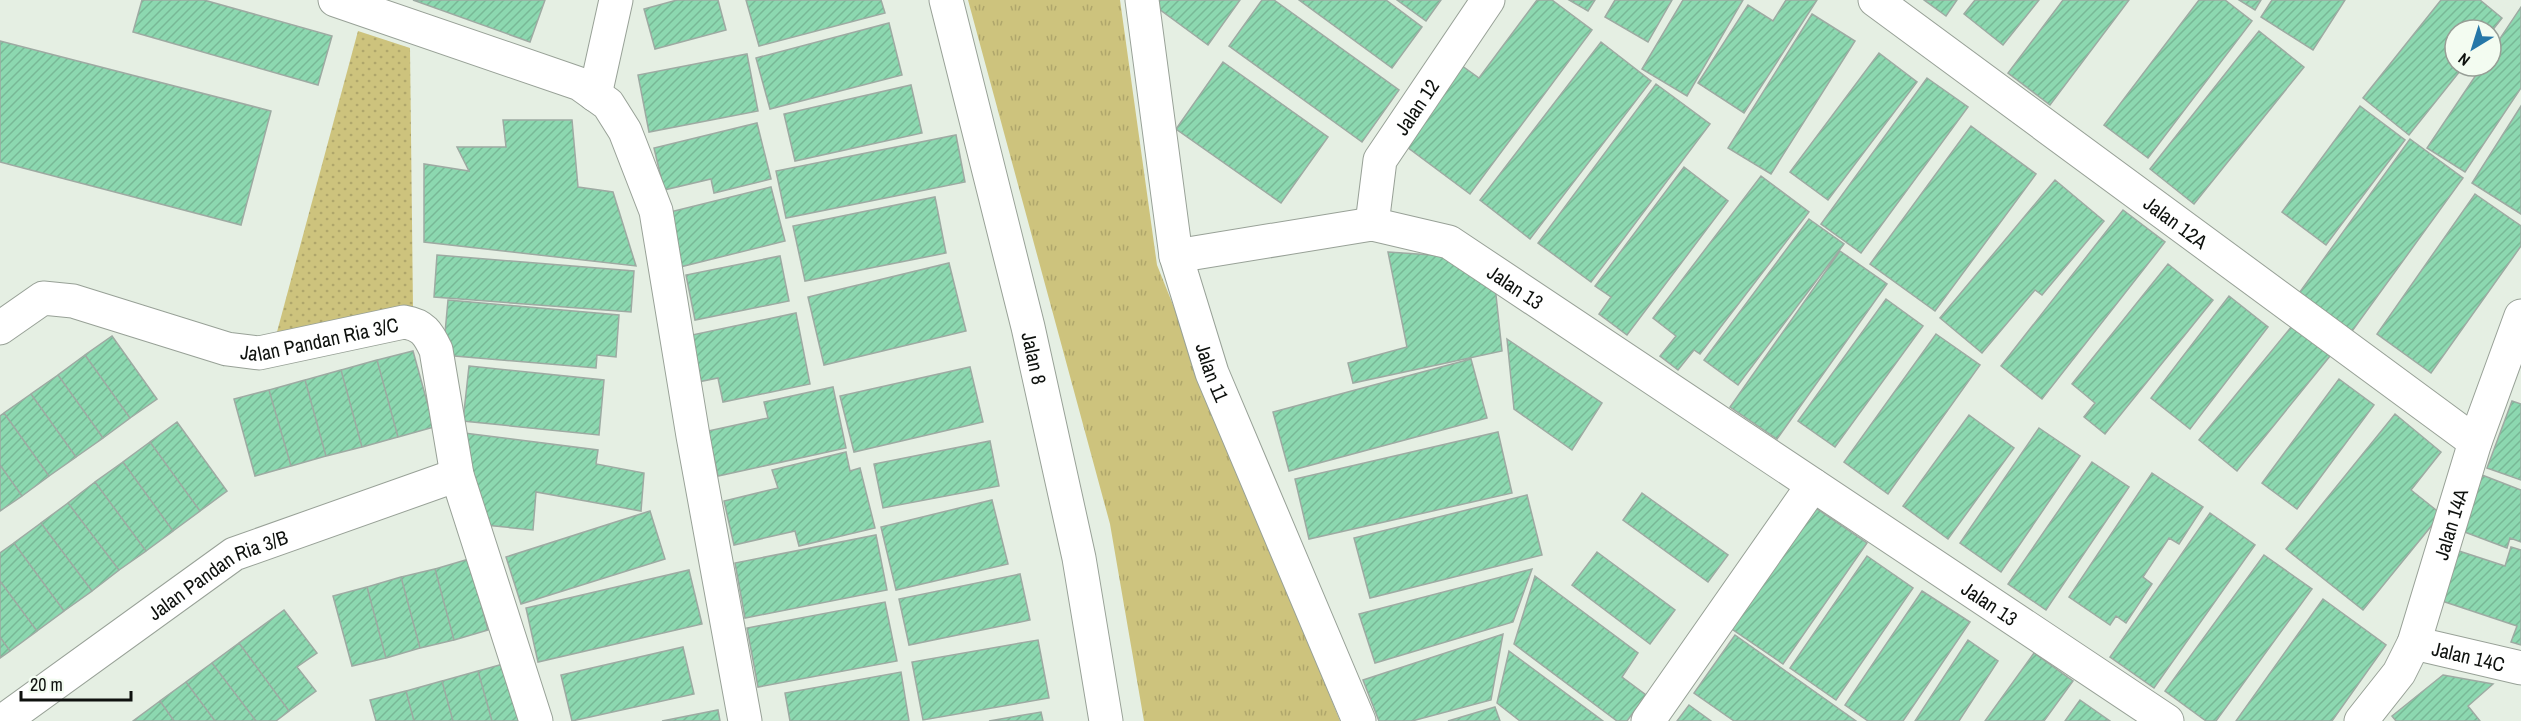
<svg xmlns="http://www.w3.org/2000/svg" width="2521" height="721" font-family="'Archivo Narrow',sans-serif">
<defs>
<pattern id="grass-tufts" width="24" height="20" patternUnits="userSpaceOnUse" patternTransform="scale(1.5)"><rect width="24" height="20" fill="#cdc37d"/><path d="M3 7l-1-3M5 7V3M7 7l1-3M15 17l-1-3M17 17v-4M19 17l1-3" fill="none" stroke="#afa66b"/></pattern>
<pattern id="park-dots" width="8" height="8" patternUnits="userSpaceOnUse" patternTransform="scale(1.5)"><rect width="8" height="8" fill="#cdc37d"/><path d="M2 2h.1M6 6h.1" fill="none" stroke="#afa66b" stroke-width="1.8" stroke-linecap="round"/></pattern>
<pattern id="building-hatch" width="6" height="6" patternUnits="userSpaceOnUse" patternTransform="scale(1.5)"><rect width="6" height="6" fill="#8cd8b0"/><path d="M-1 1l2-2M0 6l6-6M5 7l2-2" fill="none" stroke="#78b896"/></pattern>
</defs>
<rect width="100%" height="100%" fill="#e5efe3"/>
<!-- grass -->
<path fill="url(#grass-tufts)" d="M968 0H1120L1157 265 1340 721H1144L1110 524Z"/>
<!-- park -->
<path fill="url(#park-dots)" d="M358 31 410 48 413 308 274 343Z"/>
<!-- building -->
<path fill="url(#building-hatch)" stroke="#9daaa2" stroke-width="1.5" d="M142 0H204L332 36 318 85 133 32Z
M413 0H545L530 42Z
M677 0H718L726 30 655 49 644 9Z
M746 0H881L885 13 759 46Z
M1159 0H1240L1208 45 1155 6Z
M1262 0H1274L1399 90 1362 142 1229 46Z
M1299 0H1386L1422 27 1392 68Z
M1397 0H1441L1426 21Z
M1537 0H1552L1592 30 1470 194 1399 141 1458 63 1479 78Z
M1569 0H1595L1588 11Z
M1615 0H1672L1648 42 1605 17Z
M1683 0H1743L1687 96 1642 69Z
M1786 0H1817L1744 113 1698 83 1748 5 1773 21Z
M1924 0H1957L1946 16Z
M1975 0H2039L2003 45 1964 14Z
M2063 0H2129L2050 105 2008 73Z
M2199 0H2225L2252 21 2148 158 2104 125Z
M2239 0H2261L2255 10Z
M2272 0H2345L2313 50 2261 17Z
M2441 0H2480L2502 18 2491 32V30H2455V66H2464L2409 135 2363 98Z
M2521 7V88L2465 172 2427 148 2482 66H2491V52Z
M1812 14 1855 41 1771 174 1728 148Z
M889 23 902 75 770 109 756 58Z
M2259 31 2304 67 2194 204 2150 169Z
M0 41 271 111 241 225 0 162Z
M1601 42 1651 81 1530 239 1480 200Z
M1879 53 1917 82 1828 200 1790 172Z
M747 54 758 111 649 132 638 75Z
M1223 62 1328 137 1281 203 1176 129Z
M1927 78 1968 107 1861 253 1821 224Z
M1656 84 1710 124 1591 282 1538 243Z
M911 85 922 133 795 161 784 114Z
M2360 106 2405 140 2326 245 2282 212Z
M2521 106V214L2472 183Z
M503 120H572L578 187 613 192 636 266 424 242V164L469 171 457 147H506Z
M757 123 771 179 714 193 711 179 664 190 654 148Z
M1971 126 2036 174 1935 311 1870 264Z
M956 135 965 182 786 218 776 171Z
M2410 139 2463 178 2350 334 2297 296Z
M1684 167 1728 201 1627 335 1599 314 1611 297 1595 286Z
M1761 176 1809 212 1700 354 1694 350 1678 370 1660 356 1676 336 1653 318Z
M2055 180 2104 221 2042 295 2035 290 1982 353 1940 318Z
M771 187 785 241 680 267 666 213Z
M2475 194 2521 226V246L2431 373 2377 334Z
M935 197 946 253 805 281 793 226Z
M2123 210 2165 242 2042 399 2001 366Z
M1809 219 1844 244 1738 385 1704 360Z
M1840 251 1887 284 1777 439 1730 407Z
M1388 252 1447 256 1495 286 1502 351 1353 383 1348 363 1407 347Z
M437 255 634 271 631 312 434 297Z
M780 256 789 301 695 320 686 275Z
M949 263 966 331 824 365 808 297Z
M2168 264 2213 300 2105 434 2084 417 2095 403 2072 384Z
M2229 296 2268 327 2190 429 2151 398Z
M1886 299 1923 326 1835 447 1798 421Z
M448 300 619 315 616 357 597 355 596 368 443 355Z
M796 313 810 384 723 402 718 378 688 384 678 338Z
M2292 326 2330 356 2237 471 2199 440Z
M1936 334 1980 365 1888 494 1844 462Z
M112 336 157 399 130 418 85 355Z
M1507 339 1602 403 1572 450 1514 409Z
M413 351 434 427 398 437 377 360Z
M85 355 130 418 103 438 58 375Z
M1471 359 1487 418 1289 471 1273 412Z
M377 360 398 437 362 447 341 370Z
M469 366 604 380 599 435 463 421Z
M970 367 983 422 854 452 840 396Z
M341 370 362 447 326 456 305 380Z
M58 375 103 438 76 457 31 394Z
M2339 379 2374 405 2297 509 2262 483Z
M305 380 326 456 291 466 269 390Z
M833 387 846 448 718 476 708 431 768 418 764 402Z
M269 390 291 466 255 476 234 399Z
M31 394 76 457 49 476 4 413Z
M2512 401 2521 404V480L2487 468Z
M4 413 49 476 22 496 0 465V416Z
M2395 414 2441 452 2411 490 2441 514 2363 610 2286 549Z
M1969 415 2014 448 1948 539 1903 506Z
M177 422 227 491 200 511 150 442Z
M2039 428 2080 456 2001 572 1960 543Z
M1498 432 1512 493 1309 539 1295 479Z
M464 433 598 450 596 464 644 473 641 511 536 492 533 530 485 525Z
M990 441 999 486 883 508 874 464Z
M150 442 200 511 173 531 123 462Z
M846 452 850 471 860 468 875 528 799 546 795 531 734 545 724 501 778 488 772 470Z
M123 462 173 531 146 551 95 482Z
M2092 462 2129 487 2046 610 2008 584Z
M0 465 22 496 0 511Z
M2152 473 2203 507 2179 544 2169 538 2143 577 2152 584 2126 623 2116 616 2110 625 2069 597Z
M2482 475 2521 490V542L2510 538 2507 548 2462 531Z
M95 482 146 551 119 570 68 503Z
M1642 493 1728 555 1708 582 1623 520Z
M1527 495 1542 555 1370 598 1354 538Z
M992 500 1008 564 896 590 881 527Z
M1807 502 1867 543 1783 664 1723 623Z
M68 503 119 570 92 591 41 523Z
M650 511 665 559 521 604 506 557Z
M2210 513 2255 545 2154 688 2110 657Z
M41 523 92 591 64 611 14 543Z
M876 535 887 590 745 618 735 563Z
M14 543 64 611 37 631 0 581V553Z
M2511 547 2521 550V645L2511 642 2517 626 2442 601 2459 551 2505 566Z
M1597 552 1675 610 1650 644 1572 585Z
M2264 555 2312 589 2216 721H2206L2165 691Z
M1867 556 1913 588 1836 700 1790 668Z
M469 559 488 630 454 640 435 569Z
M435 569 454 640 420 648 401 577Z
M1532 569 1513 622 1375 663 1359 614Z
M689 570 702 624 538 662 526 608Z
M1020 574 1030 620 909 645 899 599Z
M1535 576 1638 653 1622 677 1646 695 1627 721H1617L1514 644Z
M401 577 420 648 386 658 367 587Z
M0 581 37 631 10 651 0 637Z
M367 587 386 658 352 666 333 596Z
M1922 591 1970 622 1903 721H1868L1845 705Z
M2323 599 2386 645 2332 721H2236Z
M885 602 897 661 758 687 747 628Z
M284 610 317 653 297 667 316 691 289 711 239 643Z
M1503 634 1491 700 1412 721H1379L1363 680Z
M1735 635 1856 721H1734L1694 693Z
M0 637 10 651 0 658Z
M1038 640 1049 698 923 720 912 662Z
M1968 640 1998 661 1959 721H1915Z
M239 643 289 711 276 721H256L212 663Z
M683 647 694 694 572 721 561 675Z
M1509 651 1603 721H1520L1497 703Z
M2034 653 2073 681 2044 721H1985Z
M514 661 531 721H492L478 671Z
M212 663 256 721H215L186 682Z
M478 671 492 721H453L442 681Z
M901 672 909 721H790L785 693Z
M2443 675 2493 684 2468 706 2480 721H2396L2392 716Z
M442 681 453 721H414L406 691Z
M186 682 215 721H174L160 701Z
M406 691 414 721H376L370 700Z
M2080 700 2110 721H2065Z
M160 701 174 721H133Z
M1689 705 1711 721H1677Z
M1495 707 1500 721H1448Z
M718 710 720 721H662Z
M1041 712 1043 721H989Z"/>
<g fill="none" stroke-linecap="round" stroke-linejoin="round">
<!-- minor casing -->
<g stroke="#98a197" stroke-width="35">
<g id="minor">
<path d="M335 0 580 84 608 104 625 131 656 211 693 436 745 721"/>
<path id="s1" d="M946 0 1028 327 1079 558 1106 721"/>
<path id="s2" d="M1142 0 1176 256 1212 373 1359 721"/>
<path id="s3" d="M1875 0 2475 442"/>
<path d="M595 95 616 0"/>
<path id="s4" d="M1372 224 1380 160 1488 0"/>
<path id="s5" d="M1176 256 1372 224 1449 242 2167 721"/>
<path id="s6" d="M0 328 43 298 73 301 227 349 259 353 404 322C423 325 428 333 436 350L457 475 536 721"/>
<path id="s7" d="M2414 643 2521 668"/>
<path id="s8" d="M3 721 234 554 457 475"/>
<path d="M1648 721 1813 485"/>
<path id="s9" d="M2361 721 2399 673 2414 643 2475 442 2521 316"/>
</g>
</g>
<!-- minor -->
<use href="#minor" stroke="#fff" stroke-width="33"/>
</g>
<g text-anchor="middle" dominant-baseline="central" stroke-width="5" stroke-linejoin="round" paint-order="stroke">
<!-- street labels -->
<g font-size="20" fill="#0e110e" stroke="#f3fcf1">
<text stroke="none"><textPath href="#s4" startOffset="129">Jalan 12</textPath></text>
<text stroke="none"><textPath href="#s3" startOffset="374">Jalan 12A</textPath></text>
<text stroke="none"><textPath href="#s5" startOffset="358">Jalan 13</textPath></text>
<text stroke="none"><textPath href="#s6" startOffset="338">Jalan Pandan Ria 3/C</textPath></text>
<text stroke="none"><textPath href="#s1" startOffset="369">Jalan 8</textPath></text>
<text stroke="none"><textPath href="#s2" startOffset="380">Jalan 11</textPath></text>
<text stroke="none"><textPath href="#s9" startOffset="219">Jalan 14A</textPath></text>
<text stroke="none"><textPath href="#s8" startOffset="261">Jalan Pandan Ria 3/B</textPath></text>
<text stroke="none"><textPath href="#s5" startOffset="928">Jalan 13</textPath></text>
<text stroke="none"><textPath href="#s7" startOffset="56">Jalan 14C</textPath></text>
</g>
</g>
<!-- north arrow -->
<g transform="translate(2473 48) rotate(218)"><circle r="28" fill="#f3fcf1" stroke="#979e96" stroke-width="1.5"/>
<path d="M0-4.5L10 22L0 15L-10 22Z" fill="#2577a8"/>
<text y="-9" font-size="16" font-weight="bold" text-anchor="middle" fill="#0e110e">N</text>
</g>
<!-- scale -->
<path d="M21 691v9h110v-9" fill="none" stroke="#0e110e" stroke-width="3"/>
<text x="30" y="691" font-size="18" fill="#0e110e" stroke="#f3fcf1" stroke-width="4.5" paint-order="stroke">20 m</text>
</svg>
